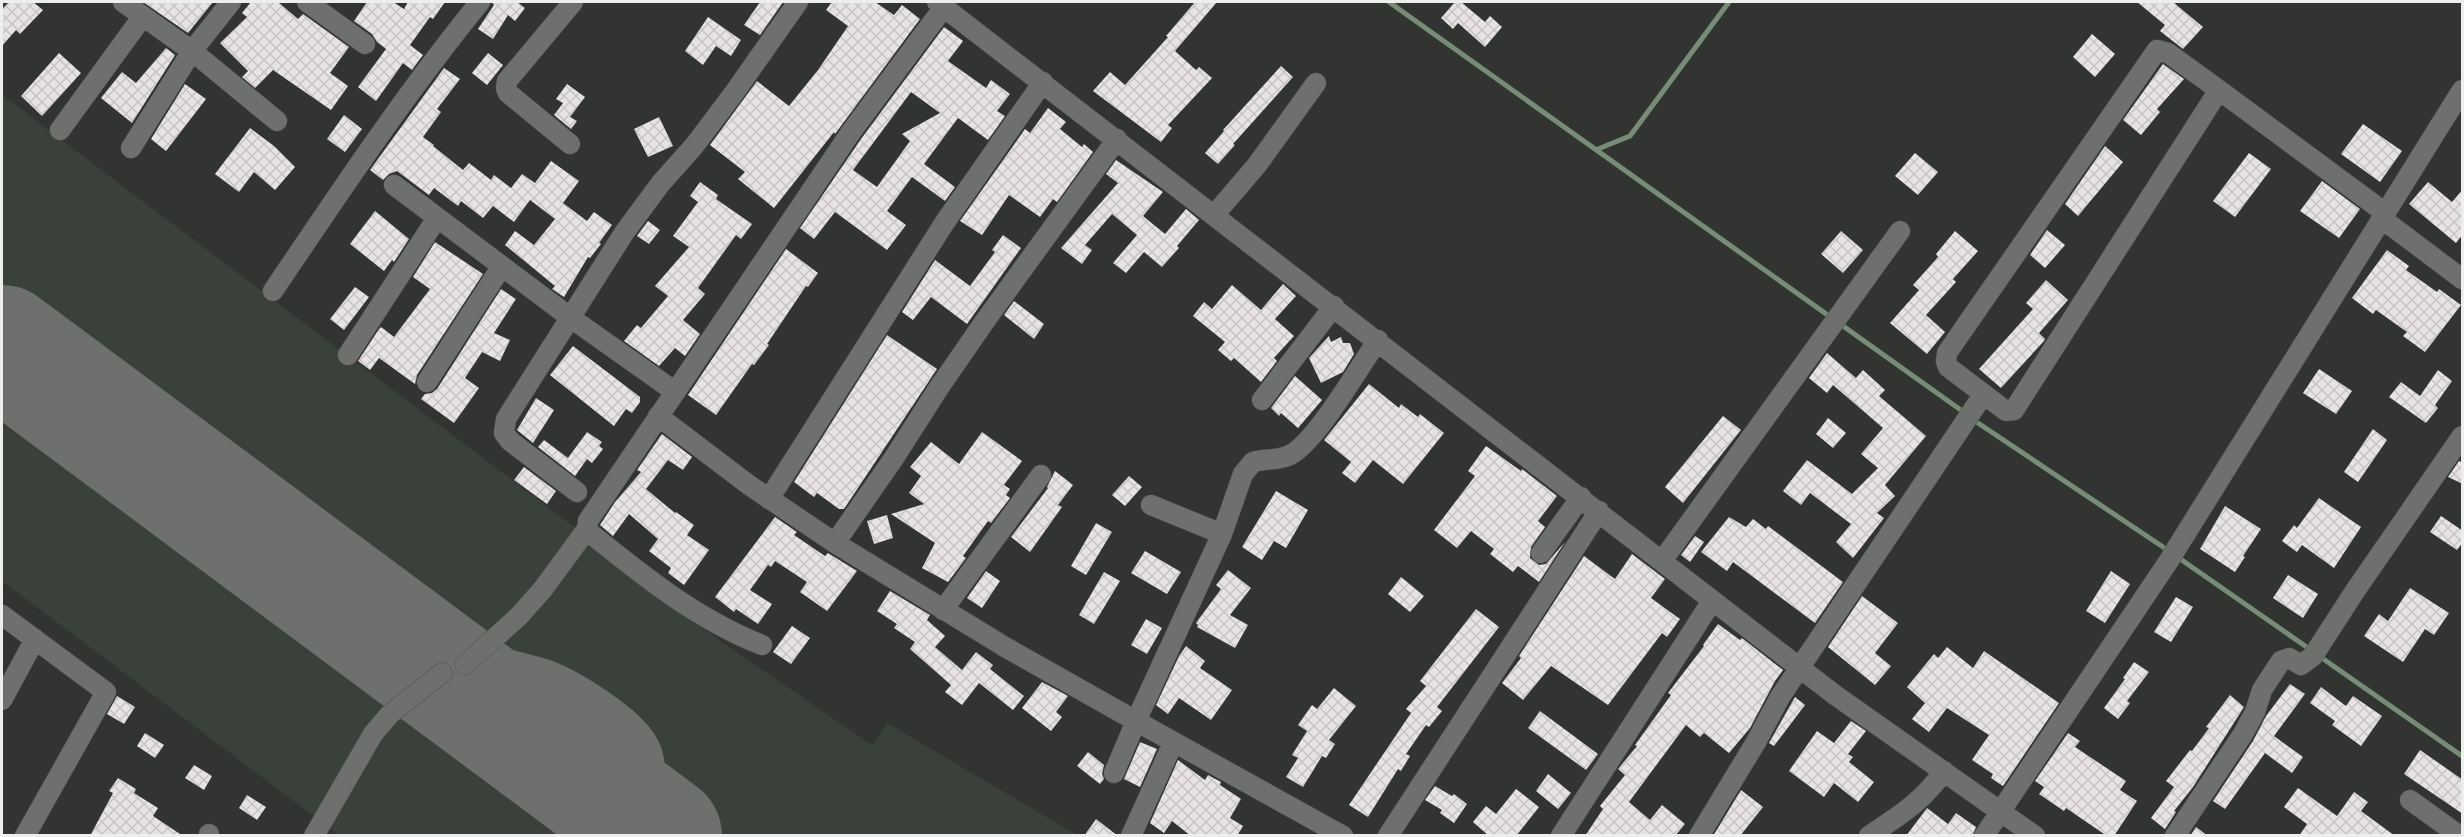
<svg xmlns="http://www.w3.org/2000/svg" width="2464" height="837" font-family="Overpass,sans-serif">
<defs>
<pattern id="building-cross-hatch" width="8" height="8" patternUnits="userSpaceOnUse" patternTransform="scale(1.5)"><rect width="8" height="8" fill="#e7e3e5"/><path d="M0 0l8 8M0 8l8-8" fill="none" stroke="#c7c4c5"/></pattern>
</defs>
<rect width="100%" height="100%" fill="#323431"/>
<!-- built -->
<path fill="#3a413a" d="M2 95 569 523 706 631 873 746 887 723 1077 835H339L2 581Z"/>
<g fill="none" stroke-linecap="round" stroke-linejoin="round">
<!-- stream -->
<path stroke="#778c76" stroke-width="5" d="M1389 2 1965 413
M1598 149 1630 136 1729 2
M1972 419 2169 551
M2176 556 2311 650
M2319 656 2462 756"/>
<!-- taxiway -->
<path stroke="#6e706e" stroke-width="48" d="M416 653C457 663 500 670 540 682 566 691 623 726 636 750 646 768 638 787 624 799H612"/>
<!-- runway -->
<path stroke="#6e706e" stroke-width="122" d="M2 346 661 836"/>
</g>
<!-- building -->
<path fill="url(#building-cross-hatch)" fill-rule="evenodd" d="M9 2H33L43 10 20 34 16 30 2 46V9Z
M143 2H213L188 33Z
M251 2H278L298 19 303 14 349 47 330 73 348 86 331 110 273 70 255 88 242 77 248 71 220 43 247 17 242 13Z
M367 2H393L404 9 408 2H445L433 19 430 17 410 45 423 55 412 70 403 63 376 101 358 87 386 49 377 42 372 34 354 21Z
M492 2H517L525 8 515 21 508 15 493 39 478 29 494 5Z
M760 2H783L760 35 744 25Z
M832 2H875L894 15 902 5 920 19 835 134 834 132 774 208 738 179 745 172 710 145 757 81 789 106 818 70 848 26 826 10Z
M1195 2H1217L1175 51 1196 70 1199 67 1212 78 1168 125 1172 128 1161 142 1093 91 1110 72 1125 85 1168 37 1166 36Z
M1455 2H1461L1485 22 1490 16 1502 27 1485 47 1458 23 1453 29 1441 18Z
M2137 2H2173L2203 27 2183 49 2160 31 2165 25Z
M708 17 741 40 731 56 716 46 703 65 685 51Z
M944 27 963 41 948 61 986 88 991 80 1010 94 997 111 1005 116 988 140 958 118 924 164 955 187 945 201 912 177 887 211 906 225 887 250 835 212 814 239 800 228 861 139ZM911 92 940 113 902 134 910 141 877 187 853 170Z
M2092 34 2115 54 2095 77 2073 57Z
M166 48 175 55 132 123 101 98 122 72 136 83Z
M59 53 81 73 42 116 21 96Z
M488 53 503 65 487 85 472 73Z
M2163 64 2184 79 2157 109 2160 112 2141 135 2123 120Z
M1281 66 1293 77 1233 144 1235 145 1218 164 1205 153 1224 131 1223 130Z
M444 68 460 79 437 109 441 112 423 137 434 145 433 146 463 170 469 163 491 180 494 175 511 188 522 174 535 183 551 161 579 181 563 203 587 221 594 212 612 225 599 243 601 244 590 258 588 257 564 297 552 289 555 286 505 245 515 231 534 245 555 219 530 200 514 222 493 206 483 218 461 201 458 206 434 188 429 195 397 171 389 174 383 180 370 170Z
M185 84 206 99 166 151 151 139Z
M567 84 585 97 570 117 577 121 571 129 554 115 563 103 556 99Z
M1048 108 1066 122 1060 129 1082 147 1084 144 1093 152 1057 202 1053 199 1040 217 1009 195 982 235 960 221 1025 129 1030 133Z
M344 115 362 129 345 152 327 139Z
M659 117 673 146 648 157 634 129Z
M2363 124 2402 151 2380 182 2341 154Z
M250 128 274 146 295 167 275 190 254 172 239 192 215 174Z
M2105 146 2123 162 2078 216 2065 204Z
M1915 153 1938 172 1918 195 1895 176Z
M2249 153 2271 169 2235 217 2213 201Z
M1116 160 1163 192 1143 216 1165 234 1186 209 1199 220 1177 246 1179 248 1162 267 1144 252 1126 273 1113 263 1137 235 1112 214 1085 245 1092 250 1082 264 1061 248 1118 183 1106 174Z
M2322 181 2360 209 2339 238 2300 211Z
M700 182 718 195 716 199 752 224 741 239 736 235 698 288 705 294 683 320 700 334 685 356 675 348 659 366 624 341 637 325 641 328 668 296 655 286 689 247 673 236 698 202 690 196Z
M2428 182 2452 202 2463 189V234L2456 243 2409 204Z
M375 211 409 239 394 262 392 260 384 271 350 244Z
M648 221 660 230 649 244 637 236Z
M2047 230 2065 245 2045 268 2030 255Z
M1841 231 1863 250 1843 273 1821 254Z
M1955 231 1978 251 1953 279 1956 282 1926 315 1945 332 1927 354 1890 323 1919 290 1913 285 1938 257 1936 254Z
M1003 235 1021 248 967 324 931 297 913 320 902 312 935 260 970 286 995 252 992 250Z
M435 242 483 274 417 375 415 384 379 358 370 370 358 361 379 329 381 327 394 337 430 289 413 277Z
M786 249 818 273 808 287 806 286 767 344 769 345 754 365 752 364 716 415 688 395Z
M2387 250 2409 266 2406 270 2437 292 2439 289 2461 305 2425 352 2403 336 2407 332 2376 310 2373 314 2352 298Z
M2046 280 2068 300 2039 333 2045 339 2044 341 2001 388 1979 369 2033 309 2026 303Z
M1283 284 1296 296 1275 319 1294 336 1274 358 1277 361 1261 382 1234 358 1231 361 1218 350 1225 342 1193 316 1204 302 1212 309 1232 285 1261 310Z
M355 287 369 297 344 330 330 319Z
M501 289 516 299 494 333 510 340 500 361 482 352 465 378 479 388 454 423 421 399 425 394 432 393 437 389Z
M1014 301 1044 324 1034 339 1004 315Z
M887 335 937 369 844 509H839L817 493 814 497 794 482Z
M1329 336 1331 342 1341 337 1343 343H1350L1354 354 1343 372 1321 383 1309 358Z
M573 346 640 397V402L632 413 626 409 614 426 550 375Z
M1827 353 1856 378 1863 370 1885 390 1879 396 1926 436 1885 485 1895 496 1877 513 1884 518 1853 558 1836 542 1851 524 1810 493 1801 505 1783 491 1807 460 1852 494 1878 468 1861 454 1883 428 1833 385 1827 393 1809 378Z
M2319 369 2352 391 2336 414 2303 393Z
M2438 370 2452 381 2435 405 2438 408 2426 423 2389 397 2401 382 2420 396Z
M1295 376 1322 400 1298 428 1281 413 1279 416 1271 408Z
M1369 384 1399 408 1401 404 1418 417 1420 414 1444 433 1403 484 1373 460 1355 483 1342 473 1351 462 1324 440Z
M536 398 554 410 533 443 517 430Z
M1723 416 1741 430 1683 503 1665 487Z
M1828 418 1846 433 1833 448 1816 434Z
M2373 429 2387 440 2358 482 2344 472Z
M587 432 602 442 599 446 603 449 592 463 587 459 575 476 538 447 544 440 568 458Z
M982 432 1022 461 1004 485 1010 489 1006 495 1010 498 991 523 988 521 963 556 966 558 948 582 922 568 935 543 891 514 924 504 909 493 921 476 910 467 931 442 959 464Z
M662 434 692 457 683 470 668 460 646 489 675 513 676 512 694 525 687 535 709 550 684 585 668 573 671 568 649 551 658 539 629 514 613 536 600 525 615 502 641 472 637 470Z
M1486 446 1521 471 1522 469 1557 496 1538 521 1545 527 1531 547 1530 558 1539 565 1546 564 1565 542 1539 582 1518 566 1513 572 1490 554 1494 549 1471 531 1457 548 1434 530 1475 476 1468 471Z
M2459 461 2463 463V484L2448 477Z
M524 467 556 491 547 504 514 480Z
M1055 471 1073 485 1058 505 1062 507 1030 552 1011 537 1048 488 1047 487Z
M1129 476 1142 487 1125 506 1112 495Z
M1276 491 1308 510 1286 548 1274 541 1262 560 1242 547Z
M2319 498 2361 527 2334 568 2302 545 2297 552 2282 541 2294 525 2297 528Z
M2225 506 2261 529 2243 556 2245 557 2235 572 2200 549Z
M887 515 893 538 874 544 867 521Z
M2441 516 2463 531V542L2457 550 2430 532Z
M775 517 797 532 794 535 825 556 828 553 857 571 827 611 800 592 807 582 775 561 771 567 768 565 750 590 772 604 758 624 736 609 734 612 715 597Z
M1729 517 1746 527 1753 519 1766 529 1768 526 1843 582 1815 623 1733 562 1727 571 1701 552Z
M1096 523 1112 532 1086 575 1071 566Z
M1695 536 1704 542 1690 562 1681 555Z
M1145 551 1181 572 1167 594 1131 573Z
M1632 554 1665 579 1651 598 1680 619 1667 637 1662 633 1608 705 1551 666 1523 700 1502 683 1521 658 1519 656 1584 556 1615 579Z
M1228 570 1251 588 1230 615 1248 625 1235 648 1197 627 1198 625 1196 623 1221 589 1216 585Z
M986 571 1000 581 982 608 967 598Z
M2111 571 2130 584 2105 623 2086 611Z
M1104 572 1120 581 1094 624 1079 615Z
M2288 575 2318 594 2303 618 2273 598Z
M1401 577 1424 596 1410 612 1388 594Z
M2410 588 2449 613 2434 635 2425 629 2403 662 2364 636 2379 614 2388 621Z
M890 591 930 615 927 620 945 636 935 647 962 670 976 652 993 665 990 669 1024 696 1013 710 979 683 962 705 945 692 951 685 910 649 915 642 894 628 897 624 877 611Z
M1862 596 1898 623 1875 653 1891 666 1875 685 1828 647Z
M2176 597 2193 607 2171 642 2154 632Z
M1476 609 1499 627 1437 707 1442 711 1429 727 1426 725 1406 754 1410 756 1401 771 1398 769 1368 817 1349 805 1411 713 1406 709 1426 686 1420 681Z
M1146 619 1162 628 1147 654 1131 645Z
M1718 624 1740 640 1742 638 1783 670 1775 681 1750 728 1729 753 1704 733 1700 737 1686 725 1629 802 1650 820 1662 805 1685 824 1675 836H1585L1603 809 1600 806 1625 775 1618 769 1637 746 1635 745 1671 695 1668 693 1704 646 1703 645Z
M792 626 810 638 791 664 773 652Z
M1186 646 1205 661 1200 668 1232 690 1211 720 1179 698 1168 714 1156 705 1179 656Z
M1947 647 1973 668 1984 651 2059 703 2003 786 1991 778 1993 774 1972 760 1989 735 1947 708 1929 732 1912 719 1925 703 1907 687 1934 654 1938 658Z
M2134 662 2149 672 2127 701 2130 703 2118 719 2104 708 2125 679 2123 678Z
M1042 682 1068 696 1056 712 1062 717 1051 731 1022 708Z
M2290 684 2305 694 2274 736 2303 757 2292 773 2265 753 2225 809 2213 801 2253 741 2266 716Z
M2321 687 2346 706 2353 696 2382 716 2361 746 2332 725 2335 721 2310 703Z
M1334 688 1356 706 1329 740 1335 744 1326 758 1322 756 1303 787 1286 777 1298 758 1292 755 1307 731 1298 725 1312 705 1317 709Z
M2230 695 2244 707 2193 787 2174 811 2176 812 2165 829 2151 818 2174 787 2166 781 2190 750 2192 751 2209 728 2206 727Z
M117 696 135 707 124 724 107 714Z
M1795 697 1805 705 1774 746 1769 743Z
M1540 711 1598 754 1586 770 1528 728Z
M1851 721 1866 731 1848 754 1853 757 1849 762 1874 782 1858 802 1834 783 1824 797 1789 771 1817 731 1834 743Z
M145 733 164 745 155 758 137 746Z
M2068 733 2080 741 2075 747 2126 781 2120 790 2137 801 2114 836H2107L2066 808 2064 811 2039 794 2044 787 2035 781Z
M1140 742 1157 749 1140 787 1124 779Z
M2420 750 2463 780V814L2404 774Z
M1088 752 1104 765 1102 774 1104 779 1100 784 1077 766Z
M1178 760 1205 780 1208 775 1221 782 1220 785 1241 799 1230 818 1243 826 1237 836H1191L1172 821 1164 833 1150 823Z
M194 765 212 776 204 790 185 778Z
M1548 774 1571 793 1558 809 1536 791Z
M118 778 136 789 134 793 158 808 153 816 183 836H90L113 793 109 791Z
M1435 786 1452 796 1454 794 1467 804 1454 823 1440 813 1442 810 1425 800Z
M2298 788 2337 816 2354 792 2368 802 2361 811 2395 836H2299L2307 824 2284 807Z
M1516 789 1539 807 1516 836H1489L1473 822 1486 806 1496 814Z
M1741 790 1763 807 1740 836H1713Z
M247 795 266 807 257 820 239 808Z
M1927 808 1948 824 1956 813 1976 827 1972 836H1906Z
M1096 819 1118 836H1084Z
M2196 827 2208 836H2190Z"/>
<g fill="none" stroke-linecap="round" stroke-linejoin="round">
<!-- minor casing -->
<g stroke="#515350" stroke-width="21">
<path id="minor" d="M123 2 192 51 277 121
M307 2 365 44
M937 2 1835 695 2035 836
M2219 90 2014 410 2006 411 1948 367 1946 361 1947 353 2157 50 2168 53 2219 90 2384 212
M60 130 143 16
M570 144 508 93 506 88 507 81 573 2
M131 148 192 51 231 2
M394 185 571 318 674 391
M1215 214 1257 165 1316 83
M2381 218 2462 279
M273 291C339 193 405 94 480 2
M348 355 437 218
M427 382 502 266
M1262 400 1334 306
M658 416 749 485 835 543 1005 647 1136 721 1114 773
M577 492 510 441 504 433 506 419 624 233 661 183 694 146 734 93 798 2
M769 499 945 222 1043 82
M1151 505 1222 534
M835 543 894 458 938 389 985 321 1117 139
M1541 553 1581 497
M1662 561 1900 231
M943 610 1041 475
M2 615 106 692 25 836
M762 645C698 620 643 576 590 533L587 529 588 521 851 132 944 7
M465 665 519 616 543 589 587 529
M2 700 35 639
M2410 800 2460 836
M209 836V834
M314 836 373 734 390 714 442 673
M1131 836 1173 743
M1343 836 1136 721 1222 534 1243 474 1253 462C1265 458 1278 461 1290 455 1316 442 1360 366 1378 340
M1388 836 1599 511
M1561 836 1712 601
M1699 836 1756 742 1780 697 1983 395
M1869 836C1901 814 1921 803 1944 771
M1984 836 2168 562 2462 90
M2175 836 2243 734 2255 712 2262 690 2281 661 2289 658 2301 665 2313 656 2355 591 2462 436"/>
</g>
<!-- minor -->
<use href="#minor" stroke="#6d706d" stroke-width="20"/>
</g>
<!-- border -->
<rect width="2464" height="837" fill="none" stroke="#edefed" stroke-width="6"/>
</svg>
